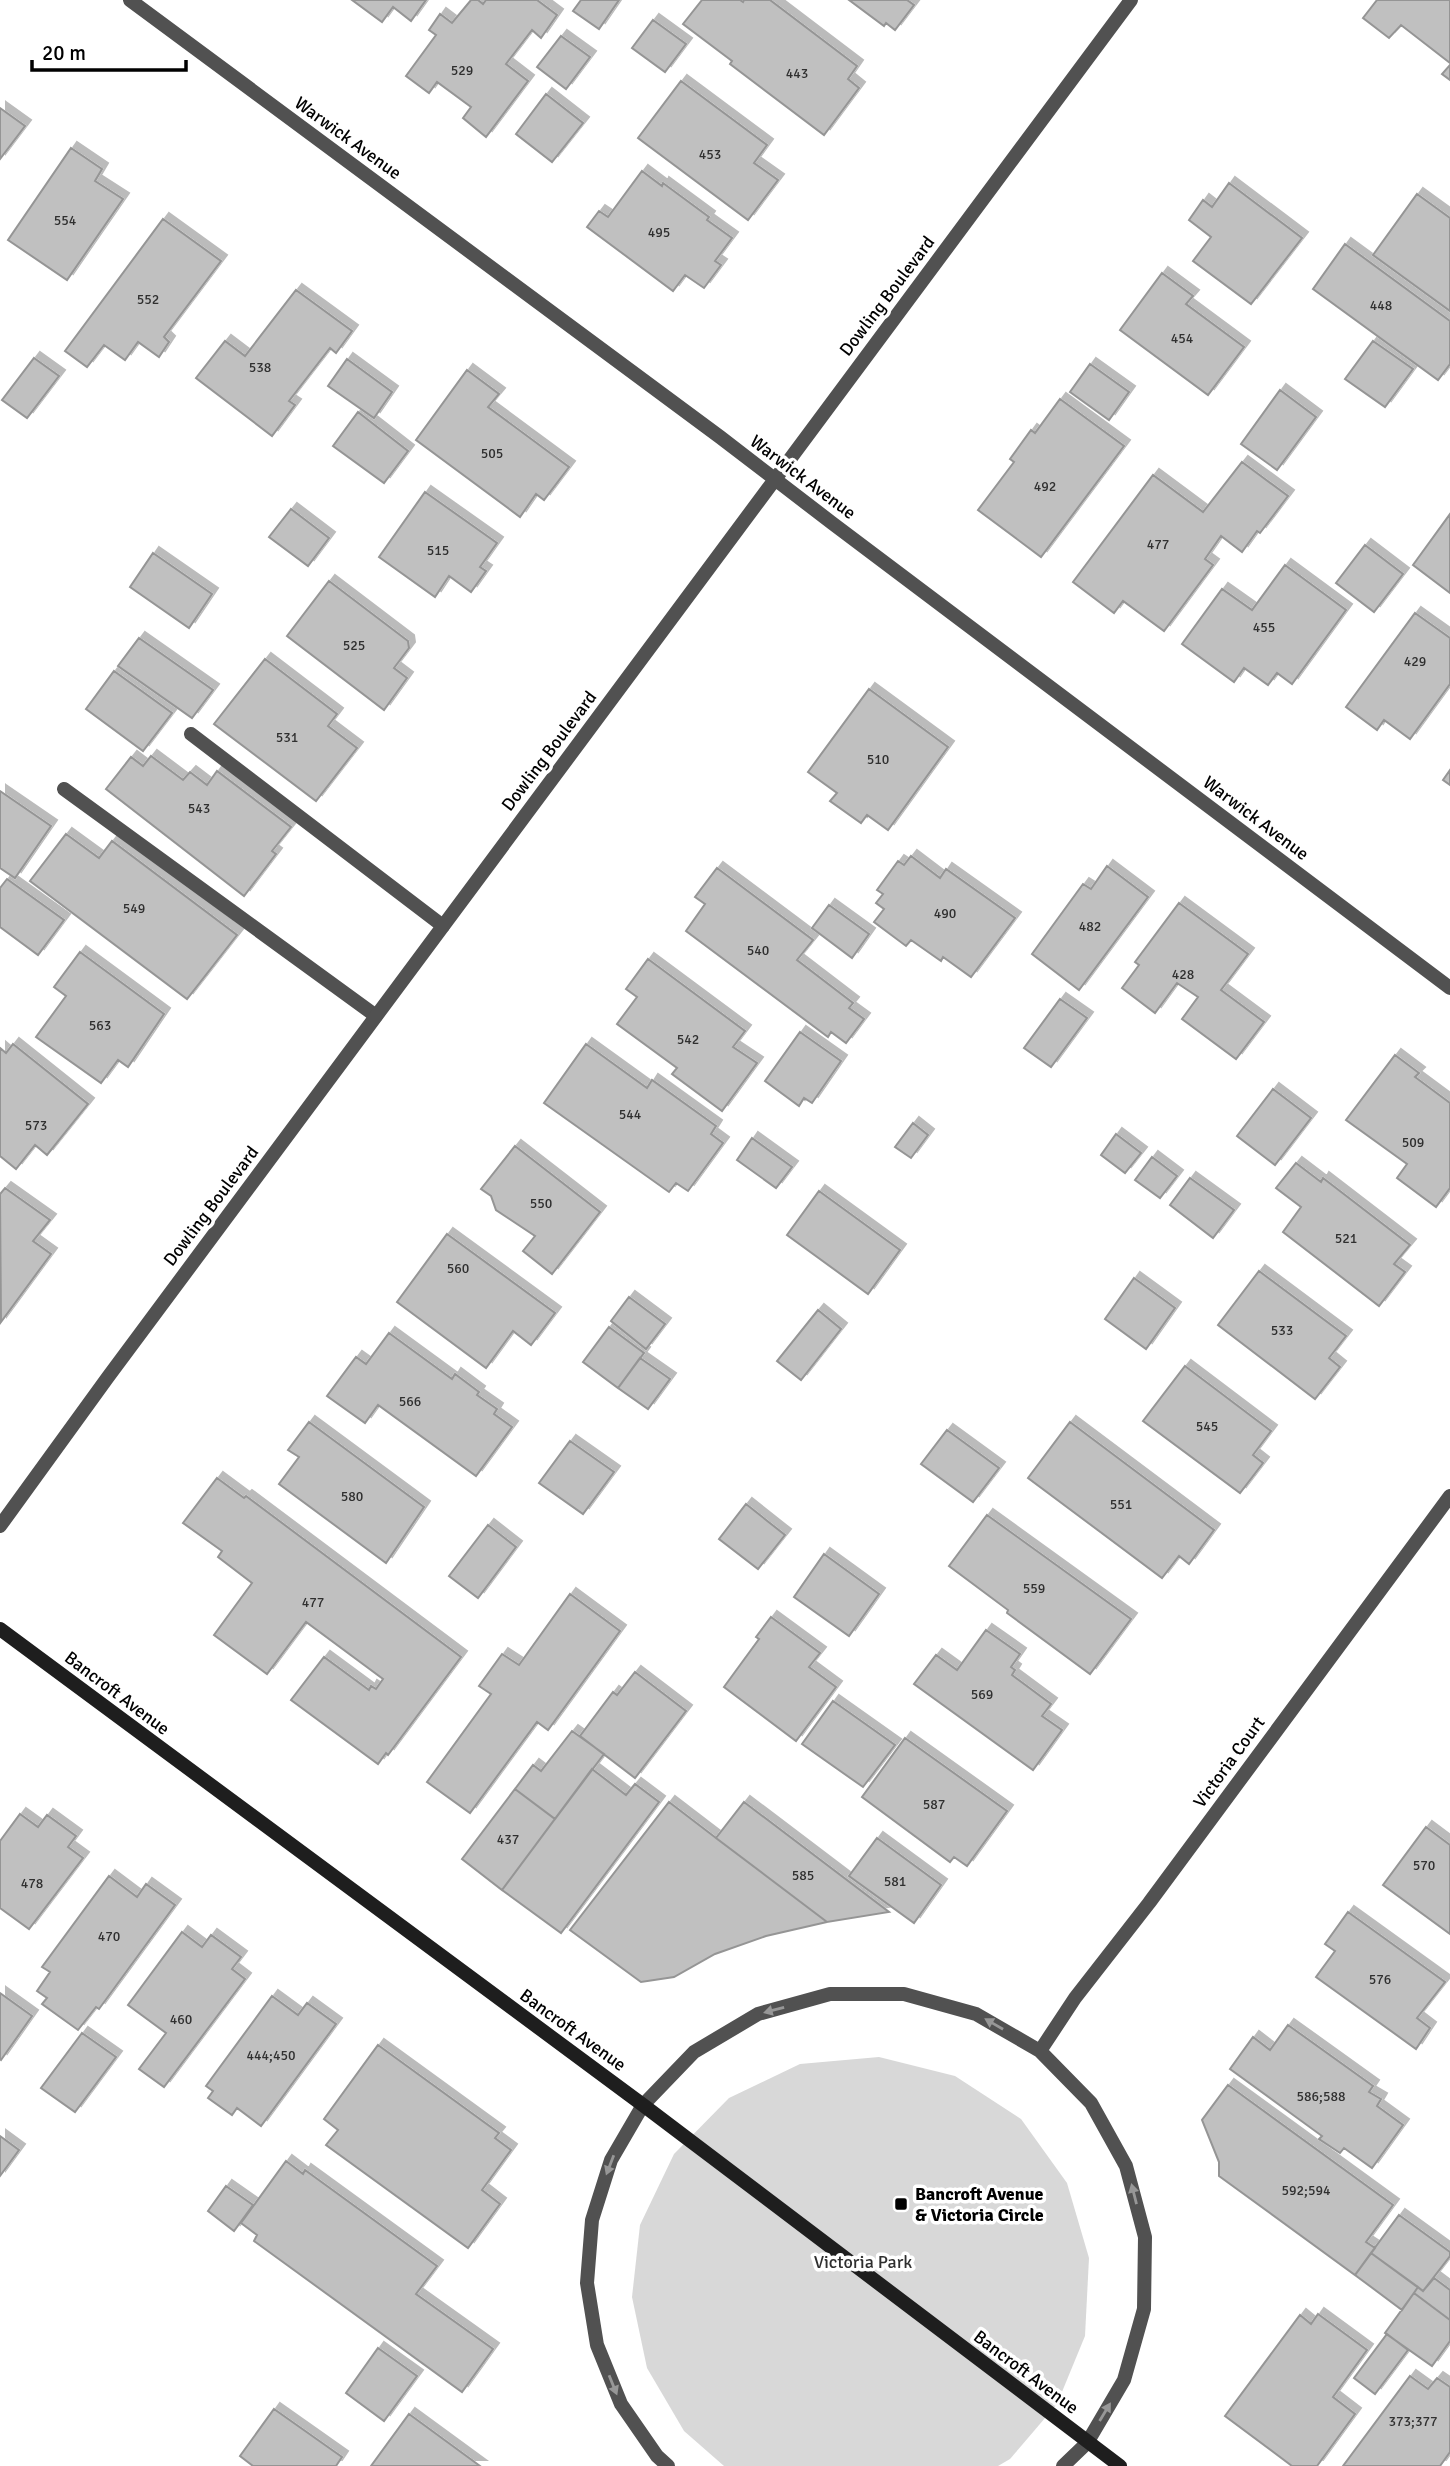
<svg xmlns="http://www.w3.org/2000/svg" width="1450" height="2466" font-family="Signika,sans-serif">
<defs>
<filter id="shadow"><feDropShadow dx="6" dy="-6" stdDeviation="0" flood-color="#0004"/></filter>
</defs>
<rect width="100%" height="100%" fill="#fff"/>
<!-- green -->
<path fill="#d8d8d8" d="M879 2057 955 2076 1021 2119 1067 2183 1089 2258 1085 2336 1057 2404 1010 2459 998 2466H724L684 2431 647 2368 632 2297 640 2225 674 2154 729 2098 800 2064Z"/>
<!-- building -->
<path fill="#c0c0c0" stroke="#959595" stroke-width="2" filter="url(#shadow)" d="M352 0H426L411 21 393 7 382 22Z
M471 0H478L483 4 486 0H537L557 15 541 38 532 30 506 64 528 81 486 137 463 118 471 107 437 82 429 93 406 76 436 35 429 30 440 14 452 23Z
M581 0H619L599 29 573 11Z
M702 0H740L743 2 744 0H770L857 66 848 79 859 88 824 135 730 64 732 61 683 24Z
M849 0H907L914 5 895 30 886 23 884 26Z
M1377 0H1450V63L1401 25 1389 38 1363 18Z
M653 20 686 44 665 72 632 48Z
M561 36 590 57 566 89 537 67Z
M1450 65V80L1442 74Z
M681 81 767 145 754 163 778 180 748 220 638 138Z
M546 94 583 123 552 162 516 134Z
M0 108 25 126 0 159Z
M71 148 102 169 95 181 123 199 67 280 8 240Z
M642 171 662 186 663 183 709 217 707 220 732 238 715 261 721 265 704 288 685 275 673 291 587 227 599 211 608 217Z
M1229 183 1302 238 1251 304 1193 261 1211 237 1189 220 1203 200 1212 207Z
M1417 194 1450 218V311L1373 255Z
M163 219 221 261 164 337 169 342 159 357 138 342 125 360 104 345 87 367 65 351Z
M1345 244 1450 321V364L1438 380 1313 289Z
M1162 273 1193 296 1186 304 1244 347 1208 395 1120 330Z
M296 290 352 331 336 353 330 348 289 401 295 405 272 436 196 378 225 341 245 356Z
M1373 341 1413 369 1385 407 1345 379Z
M34 358 59 376 27 418 2 400Z
M347 359 392 392 374 418 328 386Z
M1090 364 1129 392 1109 420 1070 392Z
M467 370 499 394 488 407 569 467 544 500 536 494 520 517 416 440Z
M1280 390 1316 417 1277 470 1241 444Z
M1060 399 1124 446 1041 557 978 510 1014 462 1010 459 1031 430 1035 433Z
M358 412 408 451 384 483 333 446Z
M1242 462 1288 496 1260 533 1257 531 1242 552 1221 536 1205 559 1213 565 1164 631 1123 601 1114 613 1073 582 1153 475 1203 512Z
M425 492 497 543 480 567 486 571 471 592 449 576 435 597 379 557Z
M291 509 329 538 308 566 269 537Z
M1450 514V593L1413 565Z
M1365 545 1403 574 1374 612 1336 583Z
M153 553 212 594 189 628 130 587Z
M1285 565 1346 610 1292 684 1277 673 1268 685 1244 668 1234 682 1182 644 1222 589 1252 610Z
M329 581 408 641 409 648 394 668 407 678 384 710 287 636Z
M1415 613 1450 638V684L1410 739 1384 720 1377 730 1346 707Z
M139 638 213 690 192 718 118 666Z
M265 659 337 714 328 726 357 748 316 801 214 724Z
M114 671 172 713 143 751 86 709Z
M869 689 948 747 888 830 867 815 861 823 830 801 837 793 808 772Z
M151 756 183 780 190 772 207 785 217 771 291 827 272 851 276 854 244 896 106 789 131 757 143 766Z
M1450 770V785L1443 780Z
M0 791 51 826 15 878 0 868Z
M66 834 99 858 112 841 237 935 187 999 30 881Z
M911 856 940 878 946 869 1015 918 971 977 943 957 941 961 911 940 906 946 874 922 884 909 876 903 883 894 877 890 898 861 904 865Z
M1107 866 1148 897 1079 990 1032 954 1083 884 1091 889Z
M717 868 813 940 797 960 853 1003 849 1008 864 1019 846 1043 831 1032 828 1037 686 931 705 904 695 897Z
M7 879 64 920 38 955 0 927V888Z
M1179 903 1248 954 1221 990 1264 1022 1236 1059 1182 1019 1198 997 1177 983 1155 1013 1122 988 1139 965 1135 962Z
M829 905 869 934 852 958 812 928Z
M80 952 164 1014 128 1067 118 1060 101 1083 36 1037 66 996 54 987Z
M648 959 745 1031 733 1047 757 1063 722 1111 672 1074 677 1068 617 1024 637 997 626 989Z
M1060 999 1087 1018 1051 1067 1024 1048Z
M800 1032 841 1061 812 1103 804 1098 799 1106 765 1081Z
M13 1044 88 1104 47 1155 35 1145 16 1169 0 1156V1048L6 1053Z
M586 1044 647 1088 652 1080 716 1126 711 1134 723 1143 688 1191 676 1183 669 1192 544 1103Z
M1395 1055 1419 1073 1415 1077 1450 1103V1188L1436 1207 1397 1178 1407 1164 1346 1120Z
M1273 1089 1311 1118 1275 1165 1237 1136Z
M913 1123 928 1135 911 1158 895 1147Z
M1116 1134 1141 1153 1125 1173 1101 1155Z
M752 1138 792 1167 776 1188 737 1160Z
M515 1146 600 1212 552 1274 523 1251 535 1236 496 1210 491 1196 481 1189Z
M1152 1157 1177 1176 1160 1198 1135 1180Z
M1296 1163 1321 1182 1323 1178 1410 1245 1394 1264 1405 1272 1379 1306 1283 1232 1301 1207 1276 1188Z
M1190 1178 1234 1210 1213 1238 1170 1205Z
M5 1188 50 1220 33 1241 51 1254 1 1322 0 1194Z
M819 1191 900 1250 868 1294 787 1235Z
M447 1234 555 1313 531 1345 513 1331 486 1368 397 1302Z
M1259 1271 1346 1336 1329 1358 1340 1367 1315 1399 1218 1325Z
M1134 1278 1175 1308 1146 1349 1105 1319Z
M629 1297 665 1324 646 1349 611 1321Z
M818 1310 841 1329 801 1380 777 1361Z
M609 1327 644 1353 618 1388 583 1362Z
M389 1333 452 1379 455 1374 479 1392 477 1395 497 1409 494 1414 512 1427 476 1476 378 1405 365 1423 327 1396 356 1357 366 1364Z
M640 1358 670 1379 648 1409 618 1388Z
M1185 1366 1271 1431 1253 1455 1263 1463 1240 1493 1143 1421Z
M309 1422 424 1507 386 1563 279 1484 299 1457 288 1450Z
M1070 1422 1214 1530 1189 1564 1179 1556 1162 1578 1028 1478Z
M947 1430 999 1468 973 1502 921 1464Z
M570 1441 614 1472 583 1514 539 1483Z
M217 1478 244 1498 246 1496 461 1657 388 1755 386 1753 378 1764 291 1700 324 1657 369 1690 371 1686 376 1689 383 1679 306 1622 267 1674 214 1635 252 1583 218 1557 222 1551 183 1523Z
M746 1504 785 1535 758 1569 719 1539Z
M987 1515 1131 1619 1090 1674 1007 1613 1008 1610 949 1566Z
M488 1525 516 1547 478 1598 449 1576Z
M824 1554 879 1594 849 1636 794 1597Z
M570 1594 620 1631 548 1730 537 1722 470 1813 427 1782 491 1694 479 1686 502 1654 519 1665Z
M771 1617 820 1653 809 1667 836 1687 796 1741 724 1687 759 1639 756 1637Z
M986 1630 1020 1654 1011 1667 1015 1670 1012 1675 1051 1704 1042 1716 1062 1730 1033 1770 914 1684 936 1655 957 1670Z
M635 1672 686 1711 635 1778 580 1736 613 1692 617 1695Z
M833 1701 895 1745 863 1787 802 1744Z
M572 1731 604 1754 555 1819 515 1789 533 1765 541 1771Z
M905 1738 1007 1811 967 1866 954 1857 950 1862 862 1797Z
M592 1769 626 1795 635 1784 659 1802 561 1933 502 1890Z
M515 1789 555 1819 502 1890 462 1859Z
M669 1802 716 1838 827 1922 766 1936 715 1954 674 1977 641 1982 570 1930Z
M744 1802 889 1912 827 1922 716 1838Z
M20 1814 38 1827 47 1815 76 1836 68 1847 83 1858 29 1929 0 1908V1841Z
M1426 1827 1450 1845V1934L1383 1885Z
M877 1838 941 1885 914 1923 849 1876Z
M109 1876 137 1897 146 1884 175 1905 99 2009 96 2007 78 2030 42 2004 47 1998 37 1991 50 1972 42 1967Z
M1348 1912 1445 1982 1417 2018 1430 2028 1416 2049 1316 1977 1335 1951 1325 1944Z
M182 1932 202 1947 211 1935 241 1957 232 1969 245 1979 164 2087 139 2069 166 2033 128 2005Z
M0 1993 32 2016 1 2060 0 2059Z
M272 1996 298 2015 307 2003 336 2024 261 2126 237 2108 232 2115 208 2098 213 2091 206 2086Z
M1288 2025 1373 2086 1369 2092 1381 2099 1377 2106 1403 2125 1372 2168 1344 2148 1340 2153 1319 2139 1322 2136 1230 2069 1253 2037 1270 2050Z
M82 2033 116 2057 75 2112 41 2088Z
M378 2045 499 2133 495 2138 511 2150 482 2190 500 2204 468 2248 326 2145 338 2130 324 2119Z
M1228 2085 1393 2205 1366 2242 1375 2248 1355 2275 1219 2176V2162L1202 2120Z
M0 2136 19 2150 0 2176Z
M286 2161 303 2174 305 2170 437 2266 416 2294 493 2349 462 2392 254 2241 257 2235 241 2223Z
M226 2186 253 2205 234 2231 208 2211Z
M1399 2215 1450 2252V2256L1423 2291 1371 2253Z
M1371 2253 1418 2287 1402 2310 1355 2275Z
M1434 2278 1450 2290V2320L1414 2293 1418 2287 1423 2291Z
M1414 2293 1450 2320V2341L1432 2366 1385 2333Z
M1318 2314 1367 2350 1333 2397 1355 2414 1317 2466H1292L1225 2416 1300 2315 1311 2324Z
M1387 2334 1408 2350 1375 2394 1354 2378Z
M378 2348 417 2376 384 2421 346 2393Z
M1410 2376 1428 2389 1437 2378 1450 2387V2452L1440 2466H1343Z
M274 2409 342 2457 336 2466H253L240 2456Z
M409 2414 480 2466H371Z"/>
<g fill="none" stroke-linecap="round" stroke-linejoin="round">
<!-- lane -->
<path stroke="#515151" stroke-width="14" d="M191 734 443 926
M64 789 376 1016"/>
<!-- street -->
<path stroke="#515151" stroke-width="14" d="M130 0 720 437 832 523 1450 988
M0 1526 108 1377 1131 0
M1040 2051 1075 1998 1149 1903 1450 1496
M668 2466 657 2456 621 2404 597 2345 587 2283 592 2220 611 2160 643 2105 694 2052 758 2014 830 1994H904L976 2014 1040 2051 1091 2103 1126 2166 1145 2237 1144 2309 1124 2380 1087 2443 1063 2466"/>
<!-- secondary -->
<path stroke="#1e1e1e" stroke-width="14" d="M0 1629 643 2105 1120 2466"/>
</g>
<!-- one-way arrows -->
<defs><path id="oneway-solid" d="M-6-.8H1V-3.2L6.5 0L1 3.2V.8H-6Z" transform="scale(1.75)"/></defs>
<g fill="#979797">
<use href="#oneway-solid" transform="translate(774 2010) rotate(165)"/>
<use href="#oneway-solid" transform="translate(994 2024) rotate(-150)"/>
<use href="#oneway-solid" transform="translate(610 2165) rotate(111)"/>
<use href="#oneway-solid" transform="translate(1134 2194) rotate(-104)"/>
<use href="#oneway-solid" transform="translate(613 2385) rotate(68)"/>
<use href="#oneway-solid" transform="translate(1105 2412) rotate(-59)"/>
</g>
<!-- markers -->
<rect fill="#000" stroke="#fff" stroke-width="2.5" x="894" y="2197" width="14" height="14" rx="3.5"/>
<g text-anchor="middle" dominant-baseline="central" stroke-width="7" stroke-linejoin="round" paint-order="stroke">
<!-- number labels -->
<g font-size="14" fill="#303030">
<text x="462" y="70">529</text>
<text x="797" y="73">443</text>
<text x="710" y="154">453</text>
<text x="65" y="220">554</text>
<text x="659" y="232">495</text>
<text x="148" y="299">552</text>
<text x="1381" y="305">448</text>
<text x="1182" y="338">454</text>
<text x="260" y="367">538</text>
<text x="492" y="453">505</text>
<text x="1045" y="486">492</text>
<text x="1158" y="544">477</text>
<text x="438" y="550">515</text>
<text x="1264" y="627">455</text>
<text x="354" y="645">525</text>
<text x="1415" y="661">429</text>
<text x="287" y="737">531</text>
<text x="878" y="759">510</text>
<text x="199" y="808">543</text>
<text x="134" y="908">549</text>
<text x="945" y="913">490</text>
<text x="1090" y="926">482</text>
<text x="758" y="950">540</text>
<text x="1183" y="974">428</text>
<text x="100" y="1025">563</text>
<text x="688" y="1039">542</text>
<text x="630" y="1114">544</text>
<text x="36" y="1125">573</text>
<text x="1413" y="1142">509</text>
<text x="541" y="1203">550</text>
<text x="1346" y="1238">521</text>
<text x="458" y="1268">560</text>
<text x="1282" y="1330">533</text>
<text x="410" y="1401">566</text>
<text x="1207" y="1426">545</text>
<text x="352" y="1496">580</text>
<text x="1121" y="1504">551</text>
<text x="1034" y="1588">559</text>
<text x="313" y="1602">477</text>
<text x="982" y="1694">569</text>
<text x="934" y="1804">587</text>
<text x="508" y="1839">437</text>
<text x="1424" y="1865">570</text>
<text x="803" y="1875">585</text>
<text x="895" y="1881">581</text>
<text x="32" y="1883">478</text>
<text x="109" y="1936">470</text>
<text x="1380" y="1979">576</text>
<text x="181" y="2019">460</text>
<text x="271" y="2055">444;450</text>
<text x="1321" y="2096">586;588</text>
<text x="1306" y="2190">592;594</text>
<text x="1413" y="2421">373;377</text>
</g>
<!-- street labels -->
<g font-size="18" fill="#000" stroke="#fff">
<text transform="translate(348 138) rotate(36)">Warwick Avenue</text>
<text transform="translate(887 296) rotate(-53)">Dowling Boulevard</text>
<text transform="translate(803 477) rotate(37)">Warwick Avenue</text>
<text transform="translate(549 751) rotate(-53)">Dowling Boulevard</text>
<text transform="translate(1256 818) rotate(37)">Warwick Avenue</text>
<text transform="translate(211 1206) rotate(-53)">Dowling Boulevard</text>
<text transform="translate(117 1693) rotate(37)">Bancroft Avenue</text>
<text transform="translate(1229 1762) rotate(-54)">Victoria Court</text>
<text transform="translate(573 2030) rotate(36)">Bancroft Avenue</text>
<text transform="translate(1026 2372) rotate(37)">Bancroft Avenue</text>
</g>
<!-- poi labels -->
<g font-size="18" font-weight="bold" fill="#000" stroke="#fff" text-anchor="start">
<text x="915" y="2194">Bancroft Avenue<tspan x="915" dy="21">&amp; Victoria Circle</tspan></text>
</g>
<!-- park labels -->
<g font-size="18" fill="#2f2f2f" stroke="#fff">
<text x="863" y="2262">Victoria Park</text>
</g>
</g>
<!-- scale -->
<path d="M32 60v10h154v-10" fill="none" stroke="#000000" stroke-width="3.5"/>
<text x="42" y="60" font-size="21" fill="#000000" stroke="#ffffff" stroke-width="5" paint-order="stroke">20 m</text>
</svg>
